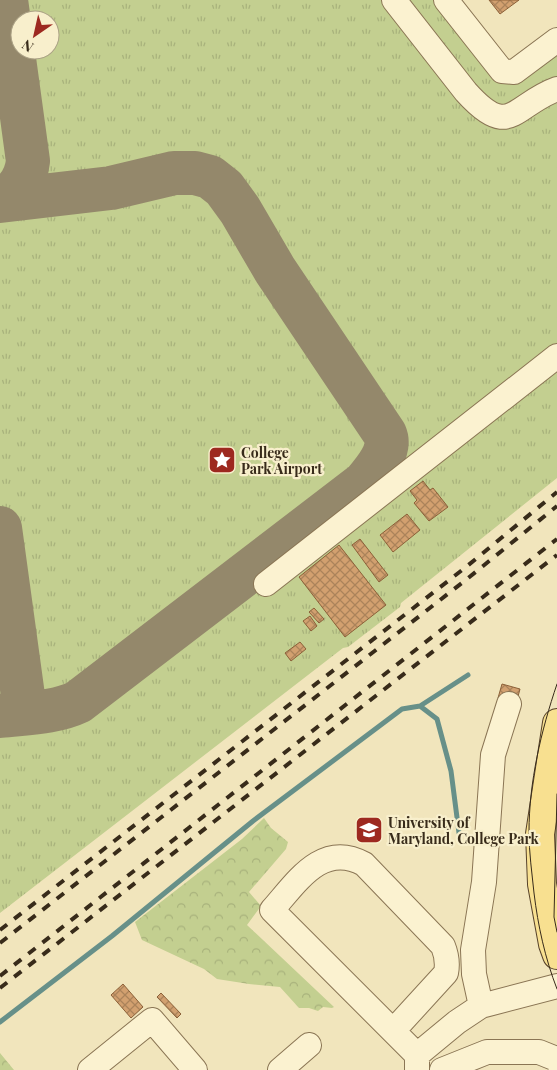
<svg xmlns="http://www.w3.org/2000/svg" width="557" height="1070" font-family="'Playfair Display',serif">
<defs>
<pattern id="forest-crowns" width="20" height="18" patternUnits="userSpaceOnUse" patternTransform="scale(1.25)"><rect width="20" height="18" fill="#c3cf90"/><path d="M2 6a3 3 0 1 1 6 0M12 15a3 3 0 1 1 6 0" fill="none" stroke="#a8b27c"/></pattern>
<pattern id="park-tufts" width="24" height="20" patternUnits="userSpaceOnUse" patternTransform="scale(1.25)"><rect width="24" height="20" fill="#c3cf90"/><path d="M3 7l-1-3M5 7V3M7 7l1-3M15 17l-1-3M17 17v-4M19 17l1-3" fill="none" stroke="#a8b27c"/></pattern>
<pattern id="building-cross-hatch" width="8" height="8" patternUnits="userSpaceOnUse" patternTransform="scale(1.25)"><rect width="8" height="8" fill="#d2a06f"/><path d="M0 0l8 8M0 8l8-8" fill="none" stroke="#ab835a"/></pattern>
</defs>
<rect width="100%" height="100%" fill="#f1e5bc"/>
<!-- forest -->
<path fill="url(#forest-crowns)" d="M264 818 271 828 288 842 286 849 249 892 261 906 247 925 334 1007 332 1008 323 1007 318 1011 309 1008H299L280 987 249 984 217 979 204 969 142 940 135 922 242 839Z
M0 1053 14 1070H0Z"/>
<!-- park -->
<path fill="url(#park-tufts)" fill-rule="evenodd" d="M0 0H449L505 71 557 29V478L401 603 400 607 348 647 343 648 0 913ZM20 20H50V50H20Z"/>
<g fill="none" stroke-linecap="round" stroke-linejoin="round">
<!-- stream -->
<path stroke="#679089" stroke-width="5" d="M420 706 468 675
M0 1022 112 936 253 821 402 709 420 706 437 719 451 771 459 833"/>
<!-- taxiway -->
<path stroke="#94886b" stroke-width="44" d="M0 200C17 193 26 179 28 161L6 0
M0 201 111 188 174 173H195L210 177 224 188 240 210 275 270 385 434C392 450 375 470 364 483L78 702C55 713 25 713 0 716
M0 528 23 696 21 707 11 714"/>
</g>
<!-- building -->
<path fill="url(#building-cross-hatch)" stroke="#8b6038" d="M489 0H519L500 14Z
M423 481 430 490 433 488 448 507 429 521 414 503 417 500 410 491Z
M407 514 420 530 393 552 380 535Z
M360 539 388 575 379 582 352 545Z
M339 545 386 605 345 637 299 577Z
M314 608 324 619 319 623 309 612Z
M310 616 317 626 311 631 303 621Z
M300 642 306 649 291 661 285 653Z
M502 684 520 689 516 704 498 698Z
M123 984 143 1007 131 1018 111 995Z
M161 993 181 1014 177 1018 157 997Z"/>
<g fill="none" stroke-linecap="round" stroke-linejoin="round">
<!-- minor casing -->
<g stroke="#8a7554" stroke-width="26">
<path id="minor" d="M394 0 466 92C510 141 513 105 557 89
M446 0 502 71 514 72 557 40
M266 584 557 356
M509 704 493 755 484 882 473 950 474 974 481 1006 557 986
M393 1031 446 973C448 963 447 956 443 946L364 864C322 841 297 882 272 910L417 1055
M90 1070 152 1020 195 1070
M280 1070 309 1045
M417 1070V1055L457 1022 481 1006
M442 1070 487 1052H539L554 1058 557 1061"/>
</g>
<!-- major casing -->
<g stroke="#574229" stroke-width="30">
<path id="major" d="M557 723 540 834 542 884 553 944 557 955"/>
</g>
<!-- minor -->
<use href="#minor" stroke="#fbf2d0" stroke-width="24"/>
<!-- major -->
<use href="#major" stroke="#f8e090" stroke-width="28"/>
<!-- tram -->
<path stroke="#382b1a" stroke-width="1" d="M557 684C541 731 529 782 529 832 529 853 532 873 534 893 538 926 545 958 557 989
M557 794 554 917 557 932"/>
<!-- rail -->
<path stroke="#382b1a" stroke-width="4" stroke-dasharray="9 9" stroke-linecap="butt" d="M0 930 466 567 557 492
M0 943 467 579 557 506
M0 976 557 539
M0 988 557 555"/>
</g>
<!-- icons -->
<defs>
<g id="sight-square" transform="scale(1.4375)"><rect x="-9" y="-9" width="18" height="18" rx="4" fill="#9d2920" stroke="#f8efcc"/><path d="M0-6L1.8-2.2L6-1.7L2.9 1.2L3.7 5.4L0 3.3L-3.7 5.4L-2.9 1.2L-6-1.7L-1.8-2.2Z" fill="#fff"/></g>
<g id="university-square" transform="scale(1.4375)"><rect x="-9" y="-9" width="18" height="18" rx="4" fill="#9d2920" stroke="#f8efcc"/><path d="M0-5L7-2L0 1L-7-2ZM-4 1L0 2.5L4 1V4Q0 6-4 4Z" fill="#fff"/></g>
</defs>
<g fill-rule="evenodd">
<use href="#sight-square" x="222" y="460"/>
<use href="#university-square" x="369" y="830"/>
</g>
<g text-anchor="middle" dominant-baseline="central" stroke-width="4.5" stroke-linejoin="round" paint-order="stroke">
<!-- poi labels -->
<g font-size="14" font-weight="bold" fill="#382b1a" stroke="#f8efcc" text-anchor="start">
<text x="241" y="452">College<tspan x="241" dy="16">Park Airport</tspan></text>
<text x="388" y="822">University of<tspan x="388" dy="16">Maryland, College Park</tspan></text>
</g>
</g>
<!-- north arrow -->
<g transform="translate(35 35) rotate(214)"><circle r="24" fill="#f8efcc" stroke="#aba185"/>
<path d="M0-4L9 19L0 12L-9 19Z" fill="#9d2920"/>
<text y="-8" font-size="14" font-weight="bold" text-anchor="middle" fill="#382b1a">N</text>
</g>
</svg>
